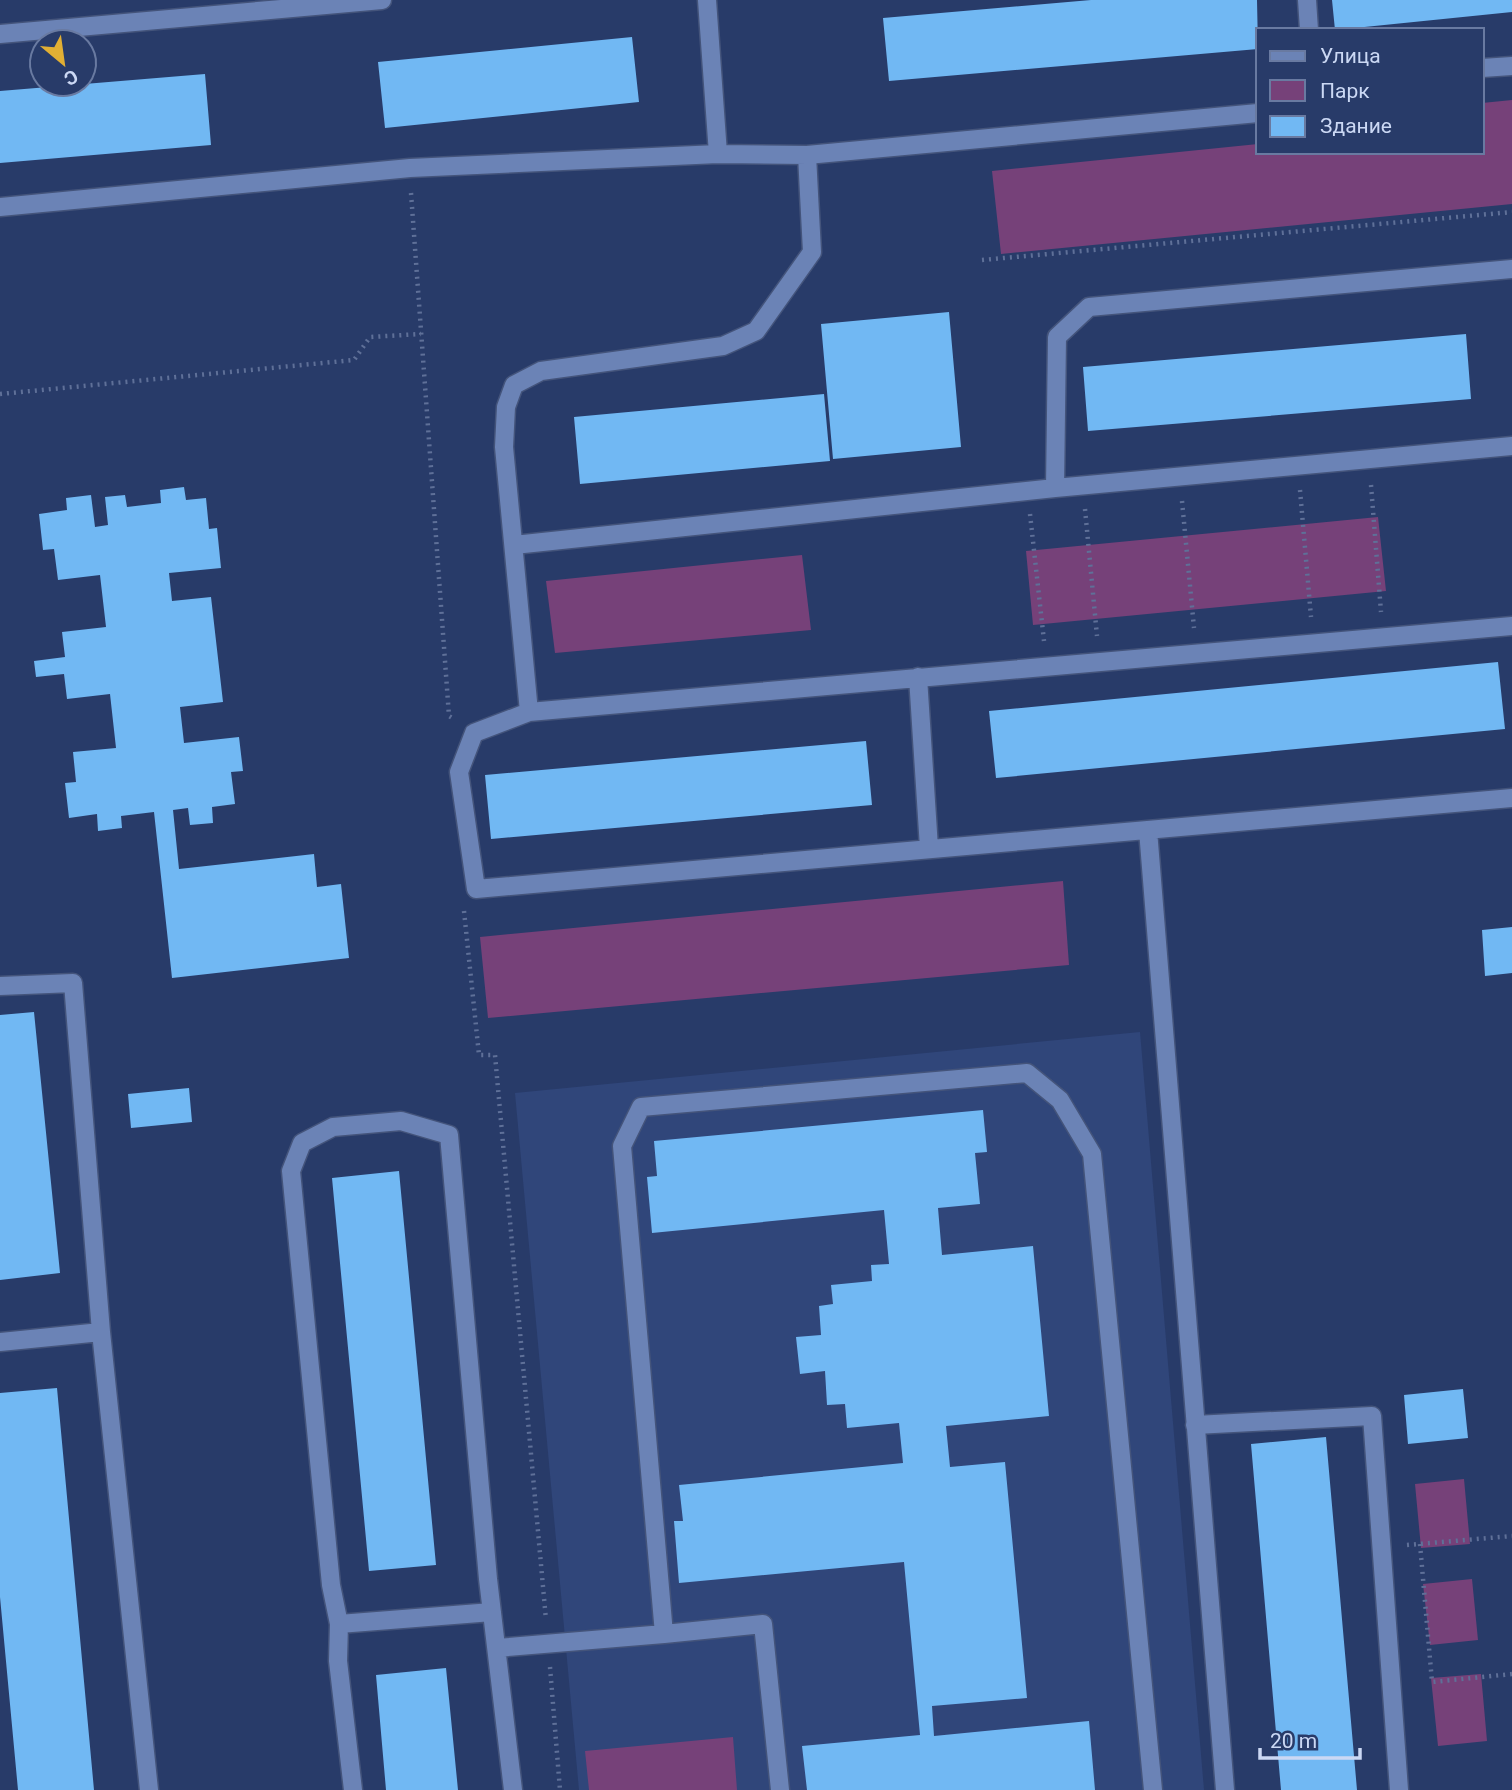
<svg xmlns="http://www.w3.org/2000/svg" width="1512" height="1790" font-family="Roboto,sans-serif">
<rect width="100%" height="100%" fill="#283b69"/>
<!-- built -->
<path fill="#30467a" d="M1140 1032 1204 1790H579L515 1093Z"/>
<!-- green -->
<path fill="#764179" d="M1512 100V204L1001 254 992 171 1258 144V152H1482V103Z
M1378 517 1386 591 1033 625 1026 551Z
M802 555 811 630 555 653 546 581Z
M1063 881 1069 965 488 1018 480 937Z
M1464 1479 1470 1544 1421 1548 1415 1484Z
M1472 1579 1478 1640 1430 1645 1423 1584Z
M1481 1674 1487 1741 1438 1746 1431 1678Z
M733 1737 737 1790H589L585 1751Z"/>
<!-- building -->
<path fill="#71b8f3" d="M1091 0H1257L1258 49 889 81 883 18Z
M1332 0H1512V12L1335 30Z
M632 37 639 102 385 128 378 62Z
M205 74 211 145 0 163V91Z
M949 312 961 447 833 459 821 324Z
M1466 334 1471 399 1088 431 1083 367Z
M824 394 830 461 580 484 574 417Z
M184 487 186 500 206 498 209 529 217 528 221 568 169 573 172 601 211 597 223 702 180 707 184 743 239 737 243 771 231 772 235 804 212 807 213 823 190 825 188 808 173 810 179 869 314 854 317 887 341 884 349 958 172 978 154 812 121 816 122 828 98 831 97 814 69 818 65 783 76 782 73 752 116 748 110 694 67 699 64 674 36 677 34 661 65 657 62 632 106 627 100 575 58 580 54 549 43 550 39 514 67 510 66 498 91 495 95 527 108 525 105 497 125 495 127 507 161 503 160 490Z
M1498 662 1505 729 996 778 989 711Z
M866 741 872 805 491 839 485 775Z
M1512 927V973L1485 976 1482 930Z
M34 1012 60 1273 0 1280V1015Z
M189 1088 192 1122 131 1128 128 1094Z
M983 1110 987 1152 975 1153 980 1204 938 1208 942 1255 1033 1246 1049 1416 946 1426 950 1467 1005 1462 1027 1698 932 1706 934 1736 1089 1721 1095 1790H807L802 1746 920 1735 904 1562 679 1583 674 1521H683L679 1485 903 1463 899 1423 847 1428 845 1404 827 1405 825 1371 800 1374 796 1337 821 1335 819 1306 833 1304 831 1285 872 1281 871 1265 889 1264 884 1210 652 1233 647 1177 657 1176 654 1141Z
M399 1171 436 1565 369 1571 332 1178Z
M57 1388 94 1790H18L0 1597V1393Z
M1463 1389 1468 1438 1408 1444 1404 1395Z
M1326 1437 1357 1790H1281L1251 1444Z
M446 1668 458 1790H386L376 1675Z"/>
<g fill="none" stroke-linecap="round" stroke-linejoin="round">
<!-- minor casing -->
<g stroke="#44547b" stroke-width="21">
<path id="minor" d="M707 0 718 154 807 155 1258 113
M1307 0 1309 30
M0 34 382 0
M1482 68 1512 66
M807 155 812 252 756 331 723 346 541 371 514 385 506 407 504 447 529 712 1512 626
M0 207 410 168 718 154
M1055 488 1057 337 1089 307 1512 269
M514 545 1055 488 1512 446
M918 677 929 848
M529 712 474 733 459 772 476 889 1512 798
M1148 830 1225 1790
M0 986 73 983 101 1332
M0 1342 101 1332 149 1790
M1195 1425 1372 1416 1399 1790
M339 1624 492 1612
M664 1634 763 1624 780 1790
M497 1648 664 1634 622 1146 641 1107 1027 1073 1060 1100 1092 1154 1153 1790
M353 1790 338 1661 339 1624 331 1585 291 1171 302 1143 333 1127 401 1121 449 1135 488 1579 513 1790"/>
</g>
<!-- path -->
<path stroke="#5f7098" stroke-width="4.5" stroke-dasharray="2 5" stroke-linecap="butt" d="M411 193 449 716 454 719
M982 260 1512 212
M0 394 354 360 370 337 421 334
M1371 485 1381 612
M1300 490 1311 617
M1182 501 1194 628
M1085 509 1097 636
M1030 514 1044 641
M464 911 479 1055H495L546 1620
M1420 1544 1432 1682 1512 1674
M1407 1545 1512 1536
M550 1667 560 1790"/>
<!-- minor -->
<use href="#minor" stroke="#6b83b6" stroke-width="18"/>
</g>
<!-- legend -->
<rect x="1256" y="28" width="228" height="126" fill="#283b69" stroke="#697aa1" stroke-width="2"/>
<rect x="1270" y="51" width="35" height="10" fill="#6b83b6" stroke="#697aa1" stroke-width="2"/>
<text x="1320" y="63" font-size="21" fill="#cbd8f4">Улица</text>
<rect x="1270" y="80" width="35" height="21" fill="#764179" stroke="#697aa1" stroke-width="2"/>
<text x="1320" y="98" font-size="21" fill="#cbd8f4">Парк</text>
<rect x="1270" y="116" width="35" height="21" fill="#71b8f3" stroke="#697aa1" stroke-width="2"/>
<text x="1320" y="133" font-size="21" fill="#cbd8f4">Здание</text>
<!-- north arrow -->
<g transform="translate(63 63) rotate(151)"><circle r="33" fill="#283b69" stroke="#697aa1" stroke-width="2"/>
<path d="M0-5L12 26L0 18L-12 26Z" fill="#e1af34"/>
<text y="-10" font-size="19" font-weight="bold" text-anchor="middle" fill="#cbd8f4">С</text>
</g>
<!-- scale -->
<path d="M1260 1748v10h100v-10" fill="none" stroke="#cbd8f4" stroke-width="3.5"/>
<text x="1270" y="1748" font-size="21" fill="#cbd8f4" stroke="#283b69" stroke-width="5" paint-order="stroke">20 m</text>
</svg>
